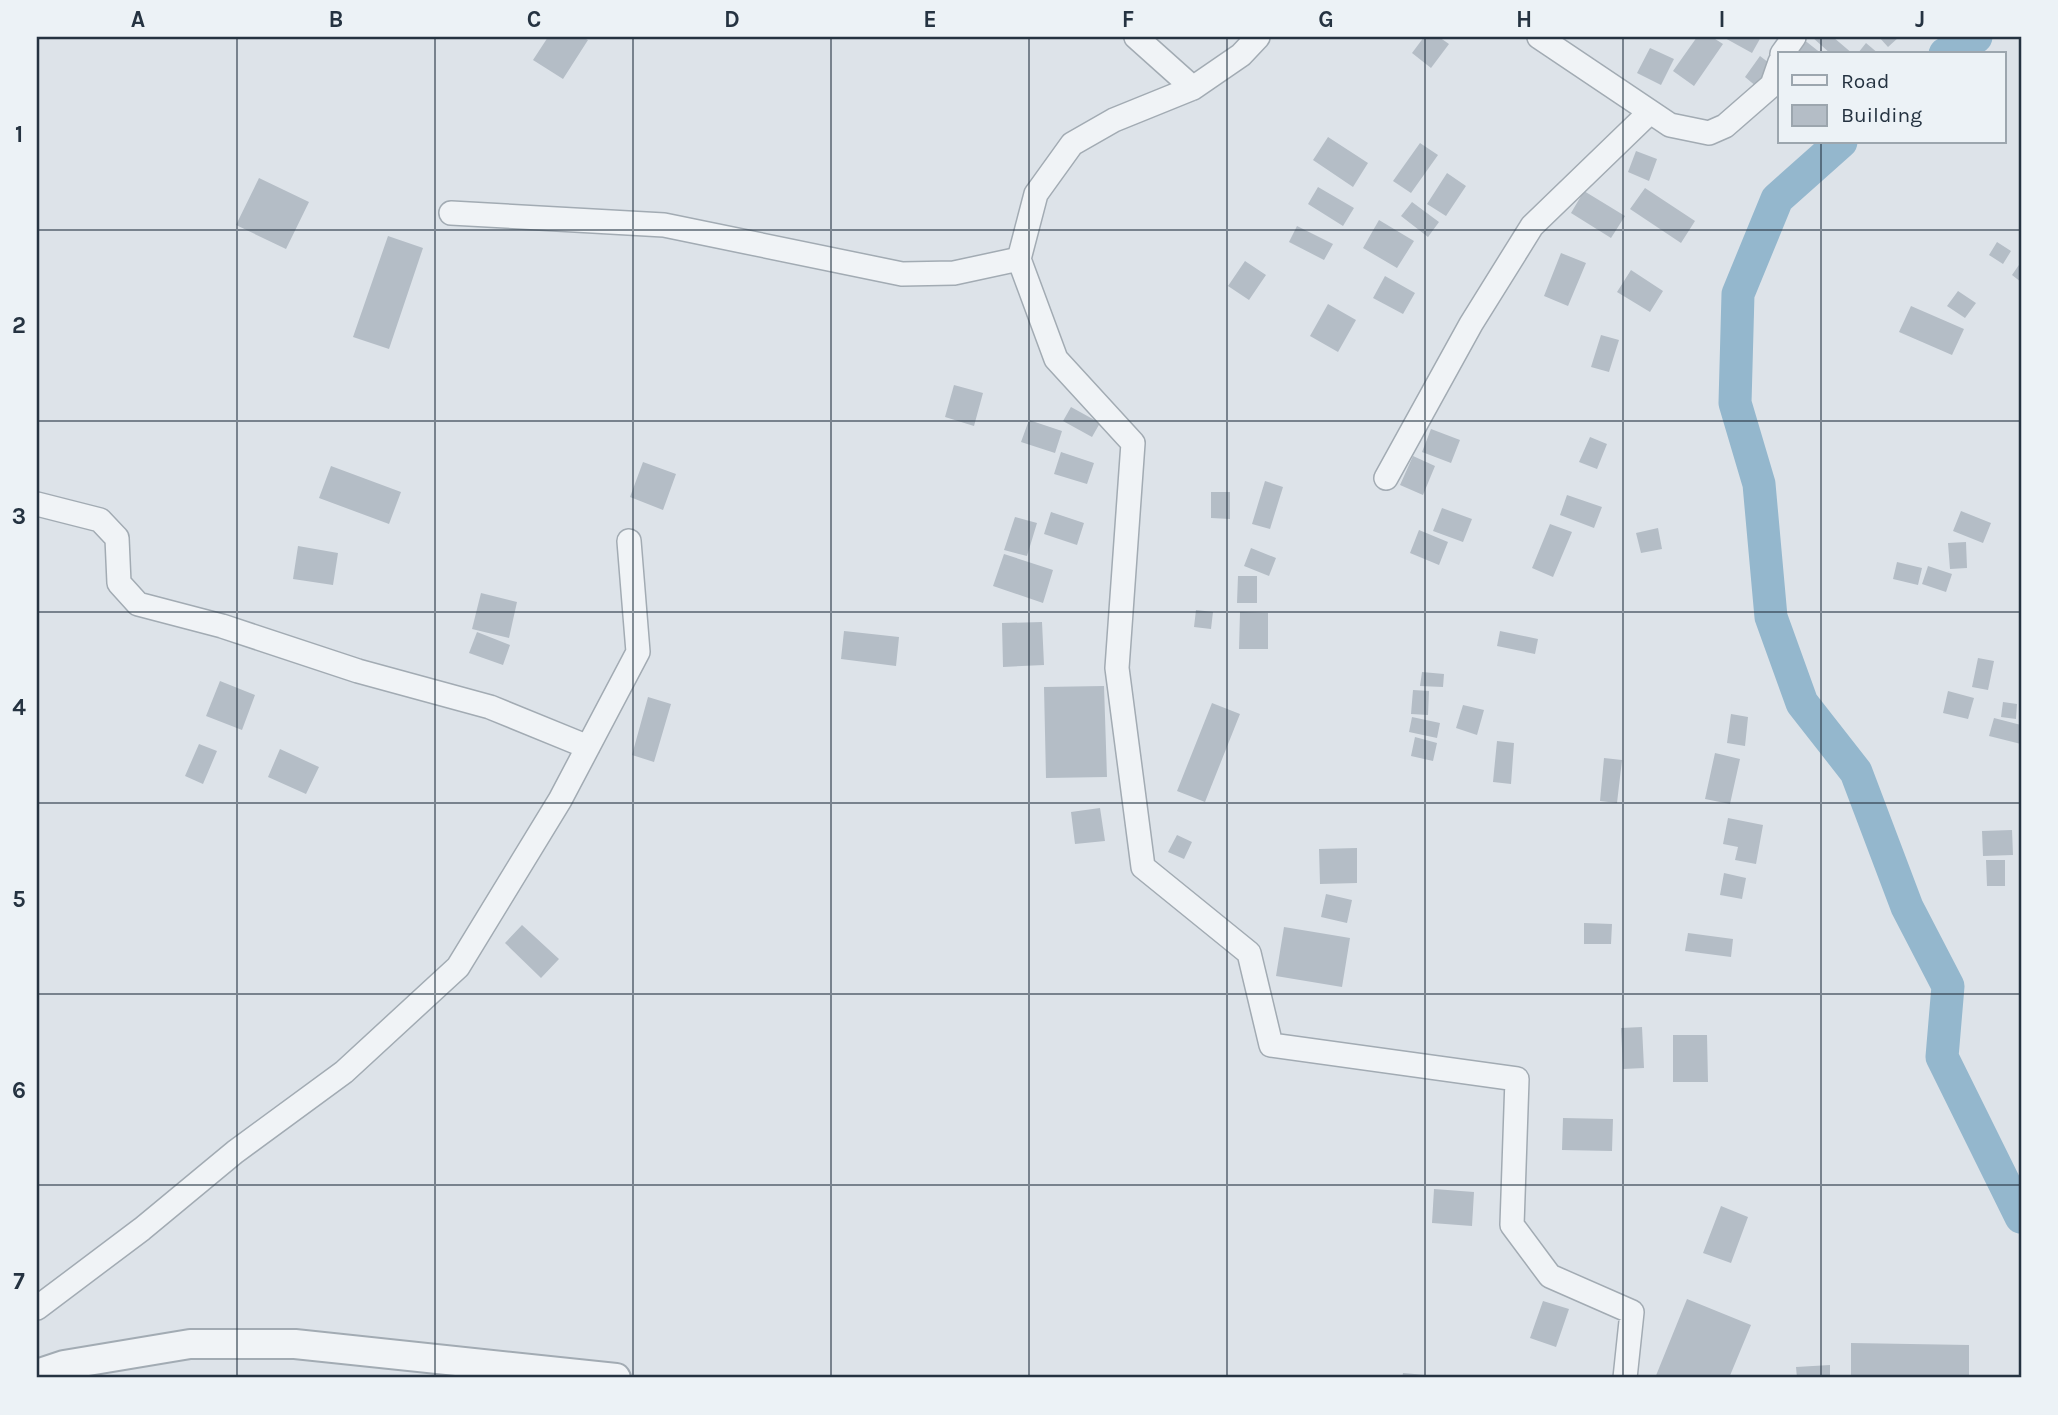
<svg xmlns="http://www.w3.org/2000/svg" width="2058" height="1415" font-family="Karla,sans-serif">
<rect width="100%" height="100%" fill="#dde3e9"/>
<g fill="none" stroke-linecap="round" stroke-linejoin="round">
<!-- river -->
<path stroke="#94b7cd" stroke-width="33" d="M1945 54 1976 37
M1841 142 1777 199 1738 294 1735 403 1759 484 1771 617 1802 703 1856 772 1907 907 1948 986 1942 1057 2021 1217"/>
</g>
<!-- building -->
<path fill="#b4bdc6" d="M548 37H582L588 40 563 79 533 60Z
M1424 37H1439L1449 44 1431 68 1412 53Z
M1697 37H1712L1723 44 1694 86 1673 71Z
M1723 37H1761L1752 53Z
M1812 37H1833L1853 54H1831Z
M1879 37H1899L1888 47Z
M1803 39 1822 54H1800L1794 50Z
M1866 43 1879 54 1858 53Z
M1650 48 1674 59 1661 85 1637 73Z
M1760 56 1773 66 1757 87 1745 77Z
M1328 137 1368 163 1353 187 1313 160Z
M1420 143 1438 155 1411 193 1393 181Z
M1636 151 1657 159 1649 181 1628 172Z
M1447 173 1466 186 1446 216 1427 204Z
M259 178 309 202 286 249 236 225Z
M1318 187 1354 208 1343 226 1308 204Z
M1645 188 1695 221 1681 243 1630 209Z
M1584 191 1625 216 1611 238 1571 213Z
M1412 202 1439 222 1428 237 1401 216Z
M1379 220 1414 241 1397 268 1363 248Z
M1297 226 1333 244 1324 260 1289 242Z
M388 236 423 248 389 349 353 337Z
M1997 242 2011 251 2003 264 1989 255Z
M1561 253 1586 263 1568 306 1544 296Z
M1245 261 1266 275 1249 300 1228 286Z
M2021 262V282L2012 275Z
M1631 270 1663 291 1650 312 1617 292Z
M1385 276 1415 293 1403 314 1373 298Z
M1958 291 1976 303 1965 318 1947 306Z
M1328 304 1356 320 1338 352 1310 336Z
M1911 306 1964 329 1952 355 1899 332Z
M1601 335 1619 340 1609 372 1591 367Z
M954 385 983 393 974 426 945 417Z
M1071 407 1100 423 1092 437 1063 421Z
M1029 420 1062 431 1055 453 1021 442Z
M1431 429 1460 440 1451 463 1422 452Z
M1590 437 1607 444 1597 469 1579 462Z
M1061 452 1094 463 1087 484 1054 474Z
M1413 456 1435 466 1423 495 1400 485Z
M643 462 676 474 663 510 630 497Z
M331 466 401 492 389 524 319 498Z
M1265 481 1283 487 1270 529 1252 524Z
M1211 492H1230V519L1211 518Z
M1567 495 1602 507 1594 528 1560 515Z
M1442 508 1472 519 1463 542 1433 531Z
M1961 511 1991 523 1983 543 1953 531Z
M1051 512 1084 523 1077 545 1044 534Z
M1015 517 1037 523 1027 556 1004 550Z
M1550 524 1572 532 1553 577 1532 568Z
M1658 528 1662 549 1641 553 1636 533Z
M1419 530 1448 542 1439 565 1410 553Z
M1966 542 1967 568 1950 569 1948 543Z
M298 546 338 553 333 585 293 579Z
M1251 548 1276 558 1269 576 1244 566Z
M1004 554 1053 570 1043 603 993 586Z
M1897 562 1922 568 1918 585 1893 579Z
M1928 566 1952 574 1946 592 1922 584Z
M1238 576H1257V603H1237Z
M481 593 517 602 509 638 472 629Z
M1196 610 1213 612 1211 629 1194 627Z
M1240 612 1268 613V649H1239Z
M1042 622 1044 665 1003 667 1002 623Z
M844 631 899 637 896 666 841 659Z
M1500 631 1538 639 1535 654 1497 646Z
M477 632 510 645 503 665 469 653Z
M1978 658 1994 661 1988 690 1972 687Z
M1422 672 1444 674 1443 687 1420 686Z
M220 681 255 695 242 730 206 716Z
M1104 686 1107 777 1046 778 1044 687Z
M1413 690 1429 691 1428 715 1411 714Z
M1948 691 1974 698 1968 719 1943 713Z
M648 697 671 704 654 762 632 755Z
M2003 702 2017 704 2016 719 2001 717Z
M1212 703 1240 714 1205 802 1177 791Z
M1463 705 1484 710 1477 735 1456 728Z
M1731 714 1748 717 1745 746 1727 743Z
M1412 717 1440 723 1437 738 1409 732Z
M1994 718 2021 725V744L1989 736Z
M1415 737 1437 743 1433 761 1411 756Z
M1497 741 1514 743 1511 784 1493 782Z
M199 744 217 751 203 784 185 776Z
M280 749 319 767 306 794 268 777Z
M1715 753 1740 759 1730 804 1705 799Z
M1604 758 1622 760 1617 803 1600 801Z
M1100 808 1105 841 1075 844 1071 812Z
M1728 818 1763 825 1756 864 1735 860 1738 847 1723 844Z
M2012 830 2013 855 1983 856 1982 831Z
M1177 835 1192 842 1184 859 1168 852Z
M1357 848V883L1320 884 1319 849Z
M1986 860H2005V886H1987Z
M1724 873 1746 878 1742 899 1720 895Z
M1326 894 1352 900 1347 923 1321 917Z
M1584 923 1612 924 1611 944H1584Z
M522 925 559 959 541 978 505 943Z
M1284 927 1350 938 1342 987 1276 976Z
M1688 933 1733 939 1731 957 1685 951Z
M1642 1027 1644 1068 1623 1069 1621 1028Z
M1673 1035H1707L1708 1082H1673Z
M1563 1118 1613 1119 1612 1151 1562 1150Z
M1434 1189 1474 1192 1472 1226 1432 1223Z
M1721 1206 1748 1217 1731 1263 1703 1253Z
M1687 1299 1751 1325 1729 1378H1655Z
M1543 1301 1569 1309 1556 1347 1530 1338Z
M1851 1343 1969 1345V1378H1851Z
M1830 1365V1378H1797L1796 1367Z
M1403 1373 1437 1376V1378H1402Z"/>
<g fill="none" stroke-linecap="round" stroke-linejoin="round">
<!-- minor casing -->
<g stroke="#a2abb3" stroke-width="26">
<path id="minor" d="M1136 37 1193 88
M1539 37 1670 125 1709 133 1725 126 1772 85 1780 62
M1782 54 1794 37
M451 213 664 225 902 274 954 273 1019 259 1036 194 1072 144 1114 120 1193 88 1241 55 1258 37
M1019 259 1056 359 1133 443 1117 668 1143 867 1249 953 1271 1045 1517 1079 1512 1225 1550 1276 1632 1312 1625 1378
M1386 478 1471 324 1532 226 1650 112
M37 504 100 520 117 538 119 583 138 604 222 626 358 671 490 707 588 747
M37 1308 142 1229 235 1152 344 1072 458 967 560 800 638 652 629 541"/>
</g>
<!-- tertiary casing -->
<g stroke="#a2abb3" stroke-width="32">
<path id="tertiary" d="M37 1374 64 1365 190 1344H295L616 1378"/>
</g>
<!-- minor -->
<use href="#minor" stroke="#f0f3f6" stroke-width="23"/>
<!-- tertiary -->
<use href="#tertiary" stroke="#f0f3f6" stroke-width="28"/>
</g>
<!-- grid -->
<path fill="none" stroke="#253341" stroke-width="2" stroke-opacity="0.55" d="M237 37V1378M435 37V1378M633 37V1378M831 37V1378M1029 37V1378M1227 37V1378M1425 37V1378M1623 37V1378M1821 37V54M1821 142V1378M37 230H2021M37 421H2021M37 612H2021M37 803H2021M37 994H2021M37 1185H2021"/>
<!-- border -->
<rect width="2058" height="1415" fill="none" stroke="#ecf2f6" stroke-width="77"/>
<!-- legend -->
<rect x="1778" y="52" width="228" height="91" fill="#ecf2f6" stroke="#9ca6ae" stroke-width="2"/>
<rect x="1792" y="75" width="35" height="10" fill="#f0f3f6" stroke="#9ca6ae" stroke-width="2"/>
<text x="1841" y="88" font-size="21" fill="#253341">Road</text>
<rect x="1792" y="105" width="35" height="21" fill="#b4bdc6" stroke="#9ca6ae" stroke-width="2"/>
<text x="1841" y="122" font-size="21" fill="#253341">Building</text>
<rect x="38" y="38" width="1982" height="1338" fill="none" stroke="#253341" stroke-width="2.5"/>
<g font-size="23" text-anchor="middle" font-weight="bold" fill="#253341">
<text x="138" y="27">A</text>
<text x="336" y="27">B</text>
<text x="534" y="27">C</text>
<text x="732" y="27">D</text>
<text x="930" y="27">E</text>
<text x="1128" y="27">F</text>
<text x="1326" y="27">G</text>
<text x="1524" y="27">H</text>
<text x="1722" y="27">I</text>
<text x="1920" y="27">J</text>
<text x="19" y="142">1</text>
<text x="19" y="333">2</text>
<text x="19" y="524">3</text>
<text x="19" y="715">4</text>
<text x="19" y="907">5</text>
<text x="19" y="1098">6</text>
<text x="19" y="1289">7</text>
</g>
</svg>
